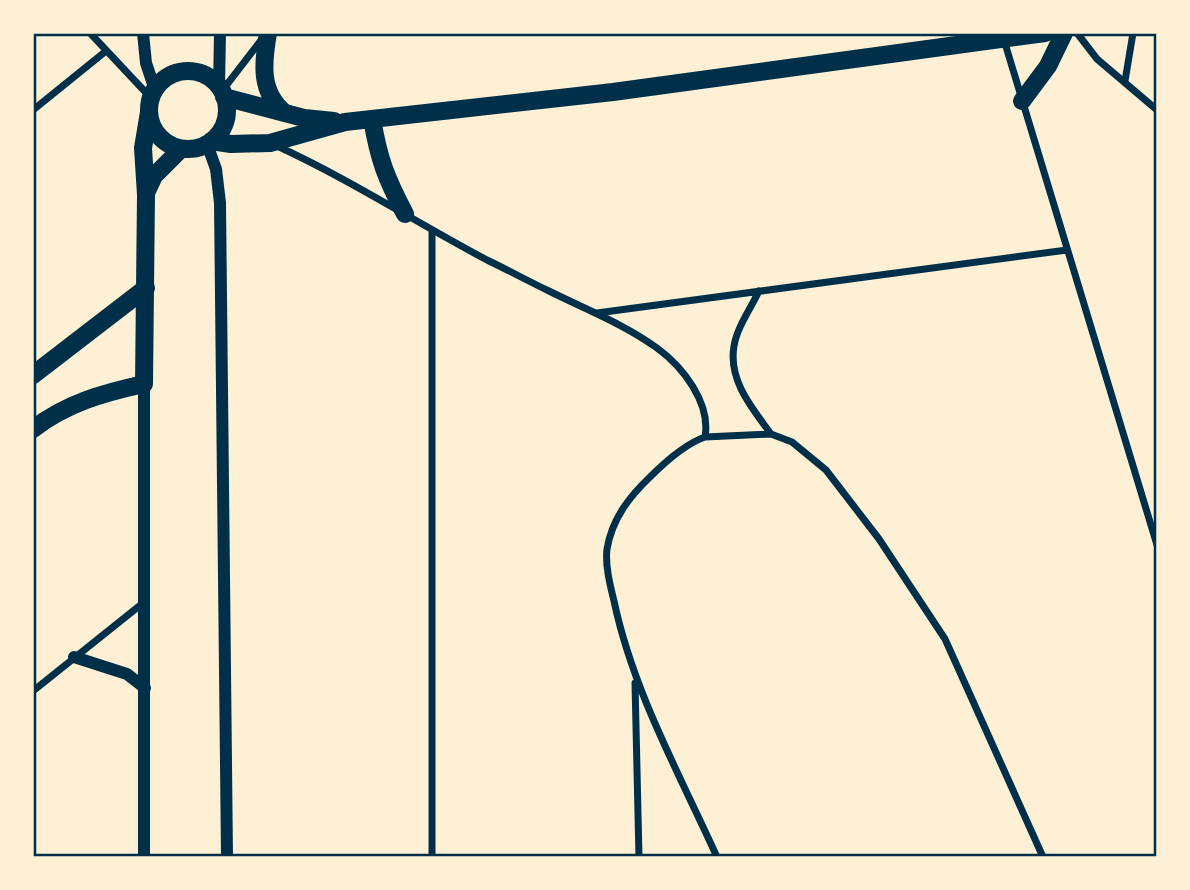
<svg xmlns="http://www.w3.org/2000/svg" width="1190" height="890" font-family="'DejaVu Sans',sans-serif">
<rect width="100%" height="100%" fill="#fdf0d5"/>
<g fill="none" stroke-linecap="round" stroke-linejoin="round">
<!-- minor -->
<path stroke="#003049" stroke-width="7" d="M90 33 151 98
M1077 33 1097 59 1157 110
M1004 40 1157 545
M1125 81 1133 33
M222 91 262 39
M33 110 106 51
M277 146C349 179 417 223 487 260 508 270 528 281 549 291 585 309 624 324 657 348 683 367 711 403 705 437L771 434 792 442 826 470 879 539 945 639 1043 857
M759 291C751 308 737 327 734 346 728 380 752 408 771 434
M597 313 1067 250
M705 437C685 444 665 462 650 477 629 497 612 519 607 549 605 565 610 585 614 601 633 691 679 773 717 857
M635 683 639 857
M33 691 143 603
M432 857V231"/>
<!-- tertiary -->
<path stroke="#003049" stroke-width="12" d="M143 33 146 63 155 90
M219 87 220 33
M207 144 216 169 220 203 227 857
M144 384V857
M74 657 127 674 145 688"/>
<!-- primary -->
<path stroke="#003049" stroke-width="18" d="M268 33C263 62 259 92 285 113
M149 110a39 39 0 1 1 78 0a39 39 0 1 1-78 0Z
M224 97 304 118 334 121
M1022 101 1048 66 1064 33
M372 119C379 160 386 178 405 214
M211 141 231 144 270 143 345 122 613 92 1045 33
M147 191 154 176 181 149
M33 375 146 288
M33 429C67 403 103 393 144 384L146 195 143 148 149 112"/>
</g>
<!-- border -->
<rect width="1190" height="890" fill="none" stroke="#fdf0d5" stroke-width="70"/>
<rect x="35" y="35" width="1120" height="820" fill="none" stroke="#003049" stroke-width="2.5"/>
</svg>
